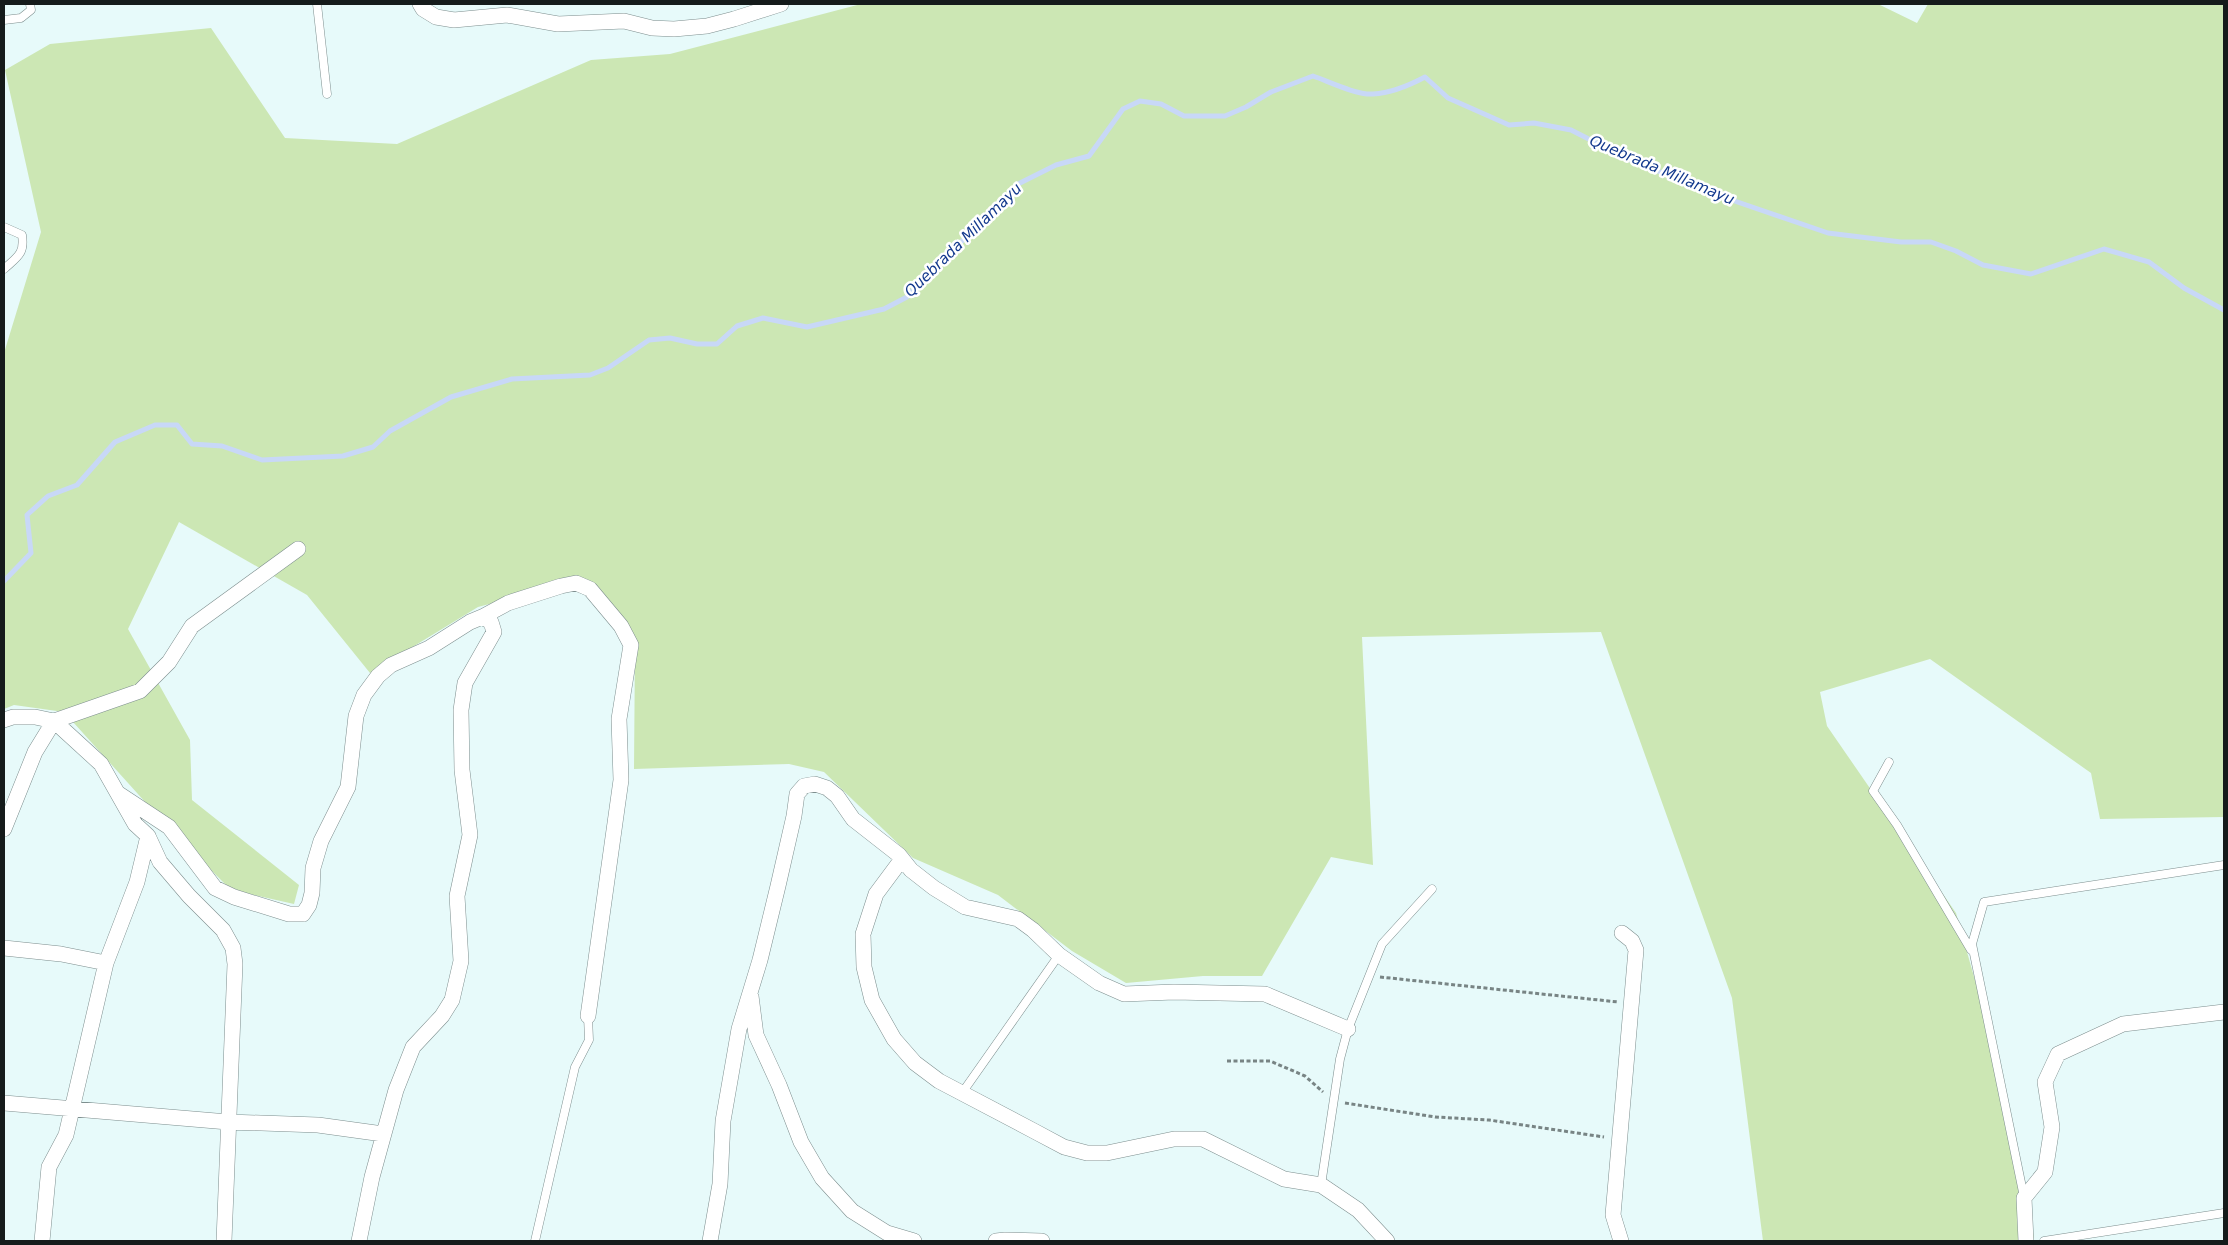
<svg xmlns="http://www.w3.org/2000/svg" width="2228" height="1245" font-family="'DejaVu Sans',sans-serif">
<rect width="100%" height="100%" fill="#e7fafa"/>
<!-- green -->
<path fill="#cce7b4" d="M861 4H1878L1917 23 1928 4H2224V817L2100 819 2091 773 1930 659 1820 692 1827 726 1956 913 1980 998 2034 1237 2033 1241H1763L1732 998 1601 632 1362 637 1373 865 1331 857 1262 976H1203L1126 983 1072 951 998 895 913 858 824 772 789 764 634 769 635 646 573 582 478 607 370 673 307 595 179 522 128 629 190 740 192 800 299 885 294 904 231 890 165 824 64 712 14 705 4 709V353L41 232 5 70 50 44 211 28 285 138 397 144 591 60 670 54Z"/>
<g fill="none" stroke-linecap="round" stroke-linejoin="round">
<!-- stream -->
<path stroke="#c8d8f7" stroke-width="5" d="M4 581 31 553 27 515 48 496 77 485 115 442 155 425H177L192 444 222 446 262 460 343 456 373 447 390 431 451 397 512 379 590 375 608 368 649 340 670 338 697 344H717L737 326 763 318 807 327 884 309 907 297 936 265 999 207 1018 184 1056 165 1089 156 1123 109 1140 101 1161 104 1184 116H1225L1246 107 1271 92 1313 76C1330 82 1356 95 1373 94 1391 93 1410 85 1425 77L1448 98 1509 125 1534 123 1571 130 1630 160 1723 197 1828 233 1901 242H1931L1956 251 1983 265 2031 274 2104 249 2149 262 2184 288 2224 310"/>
<!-- lane casing -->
<g stroke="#7d8e8e" stroke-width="9">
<path id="lane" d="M317 4 327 94
M4 20 21 18 31 10 30 4
M4 227 22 235C25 254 17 257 4 269
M1889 762 1873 791 1897 825 1971 950
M962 1093 1059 955
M1321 1185 1340 1059 1348 1029 1382 944 1432 889
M2024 1197 1972 944 1984 902 2224 865
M535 1241 575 1067 589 1040 588 1016
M2044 1241 2224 1213"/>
</g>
<!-- street casing -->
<g stroke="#7d8e8e" stroke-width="16">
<path id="street" d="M420 4 423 9 436 17 454 20 507 15 558 24 624 21 652 28 674 29 707 26 734 19 781 4
M482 617 508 603 561 586 576 583 590 589 621 626 631 645 619 719 621 780 588 1016
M4 720 13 717H35L54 721 101 764 135 824 148 836 137 882 106 963 66 1135 49 1167 42 1241
M119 794 169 827 215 888 234 897 289 914H303L309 905 312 893 313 868 321 841 348 787 356 716 364 695 378 676 391 665 429 648 470 622 482 617 491 622 494 632 465 683 461 710 462 770 470 835 457 896 461 961 452 1000 442 1016 413 1047 396 1090 372 1177 359 1241
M4 829 35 752 54 721 140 691 169 662 192 626 298 549
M148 836 160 862 189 896 223 930 233 948 235 964 224 1241
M902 859 876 894 863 934 864 967 872 1000 894 1039 915 1063 939 1081 1034 1131 1064 1147 1087 1153H1107L1174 1139H1203L1284 1179 1321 1185 1358 1210 1387 1241
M4 948 61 954 106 963
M751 996 756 1035 779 1085 801 1142 822 1178 852 1211 887 1233 914 1241
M4 1103 228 1122 318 1125 383 1134
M710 1241 720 1184 723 1121 739 1029 760 960 778 886 794 816 797 794 804 786 815 784 827 788 837 796 853 819 899 855 911 870 934 888 965 907 1018 919 1033 930 1059 955 1099 983 1124 994 1174 992 1265 994 1348 1029
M996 1241 1005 1240 1042 1241
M1621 1241 1613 1215 1636 950 1632 941 1622 933
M2026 1241 2024 1198 2045 1172 2052 1127 2045 1082 2058 1054 2123 1024 2224 1012"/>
</g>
<!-- path -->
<path stroke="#788484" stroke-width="3" stroke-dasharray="4 2.5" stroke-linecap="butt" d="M1380 977 1618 1002
M1227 1061H1270L1305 1076 1323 1092
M1345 1103 1435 1117 1489 1120 1604 1137"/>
<!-- lane -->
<use href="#lane" stroke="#fff" stroke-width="8"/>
<!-- street -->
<use href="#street" stroke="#fff" stroke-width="15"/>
</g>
<g text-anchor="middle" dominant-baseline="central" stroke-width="5" stroke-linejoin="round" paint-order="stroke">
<!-- water labels -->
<g font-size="15" font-style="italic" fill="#13398d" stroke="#fff">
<text transform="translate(1662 170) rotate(23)">Quebrada Millamayu</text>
<text transform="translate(963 240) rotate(-44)">Quebrada Millamayu</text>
</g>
</g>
<!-- border -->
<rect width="2228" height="1245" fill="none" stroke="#151b1b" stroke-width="10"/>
</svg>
